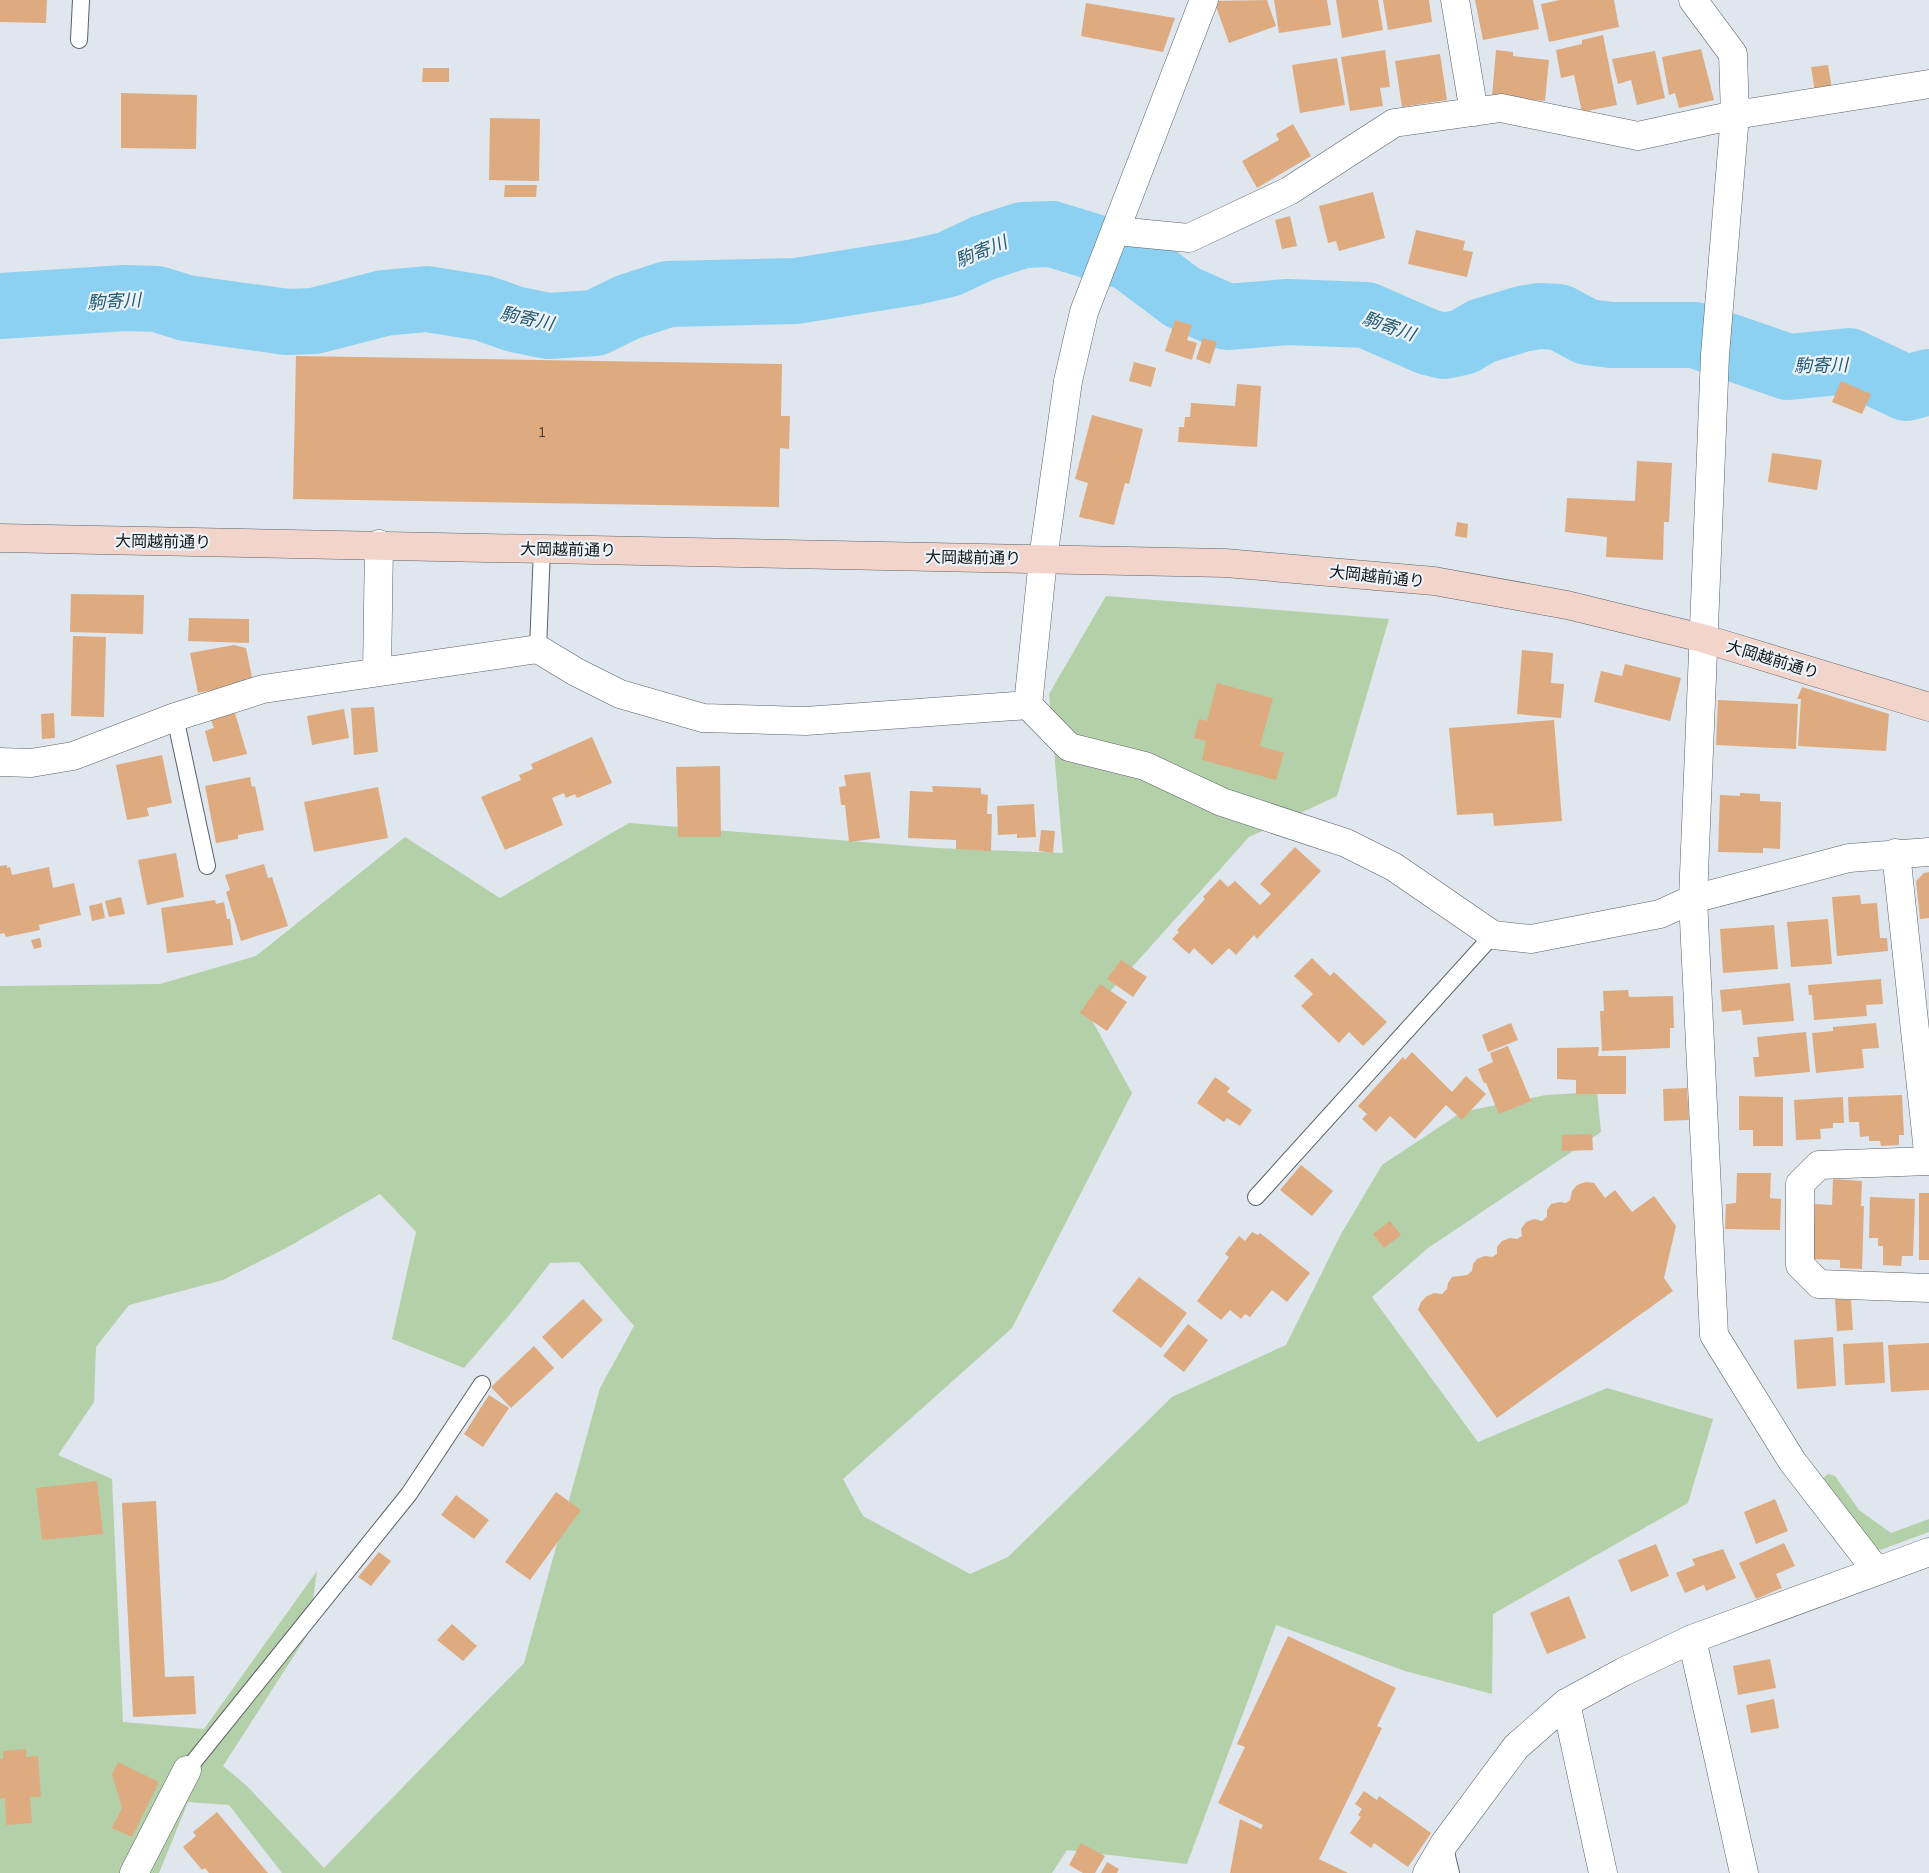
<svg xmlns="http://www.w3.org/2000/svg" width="1929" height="1873" font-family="'Archivo Narrow','Noto Sans JP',sans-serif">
<rect width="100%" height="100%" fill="#dfe6ed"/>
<!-- green -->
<path fill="#b4d0a9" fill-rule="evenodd" d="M1106 596 1389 619 1337 796 1249 837 1089 1015 1132 1093 1012 1328 843 1479 863 1516 970 1574 1008 1557 1172 1397 1286 1345 1340 1236 1382 1165 1462 1112 1546 1095 1597 1092 1601 1132 1428 1248 1372 1297 1478 1442 1607 1388 1713 1419 1688 1503 1493 1614 1492 1694 1405 1671 1276 1625 1187 1864 1067 1850 1052 1873H282L229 1805 188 1802 159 1873H0V986L160 984 256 956 405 837 500 898 629 823 936 848 1063 853 1049 694ZM380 1194 416 1232 392 1339 464 1368 517 1306 550 1263 579 1262 634 1326 600 1388 524 1663 324 1868 247 1786 223 1766 308 1634 317 1571 204 1729 123 1722 112 1479 58 1455 94 1402 96 1347 129 1305 223 1280 286 1248Z
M1828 1474 1835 1476 1859 1510 1891 1533 1929 1519V1532L1880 1550 1868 1544 1823 1478Z"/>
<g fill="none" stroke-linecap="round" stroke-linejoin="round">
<!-- river -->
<path stroke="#8cd1f1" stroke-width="66" d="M0 306 125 298 157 299 186 308 287 322 314 321 384 303 427 299 483 308 514 319 548 326 595 323 628 307 668 294 796 291 915 272 949 264 983 248 1023 235 1052 234 1130 258 1182 297 1227 317 1288 312 1366 315 1428 342 1444 346 1463 342 1482 331 1522 319 1539 316 1559 317 1587 332 1612 335H1695L1788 367 1849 361 1906 388 1929 382"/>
</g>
<!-- building -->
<path fill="#deab80" d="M0 0H47L46 23 0 22Z
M1267 0 1276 26 1229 43 1214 1Z
M1274 0H1327L1331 25 1279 33Z
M1336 0H1378L1383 30 1342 38Z
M1383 0H1429L1432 22 1388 30Z
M1475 0H1533L1539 29 1483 40Z
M1560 0H1614L1619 27 1549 42 1541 4Z
M1086 3 1175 18 1163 52 1081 36Z
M1603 35 1617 105 1582 112 1574 75 1561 78 1556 50 1582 44V40Z
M1701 49 1714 100 1679 108 1675 93 1669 95 1662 57Z
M1385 50 1390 87 1380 88 1383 106 1350 111 1341 57Z
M1496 50 1513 52V56L1549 60 1545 101 1492 96Z
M1655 51 1665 98 1637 105 1631 80 1618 84 1612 59Z
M1440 54 1447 100 1402 107 1395 61Z
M1337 58 1345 105 1300 113 1292 65Z
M1828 65 1832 89 1815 92 1811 67Z
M423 68H449V82H422Z
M121 93 197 95 196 149 121 148Z
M490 118 540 119 539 181 489 180Z
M1293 124 1311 156 1257 188 1242 161 1279 140 1276 134Z
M505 185H537L536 197H504Z
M1373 192 1385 238 1339 251 1336 241 1328 243 1319 206Z
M1290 216 1297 246 1282 249 1275 220Z
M1416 230 1465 241 1463 250 1473 252 1467 277 1408 264Z
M1175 320 1192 325 1187 340 1197 343 1192 360 1165 351Z
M1203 338 1217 342 1210 364 1196 359Z
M296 356 782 364 781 416H790L789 449 780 448 779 507 293 499Z
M1134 362 1156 368 1151 387 1129 381Z
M1841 381 1871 394 1862 414 1832 402Z
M1237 384 1261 386 1257 447 1178 442 1179 427H1184L1185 417H1190L1191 403 1235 406Z
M1092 415 1143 429 1129 484 1125 483 1114 525 1079 517 1088 483 1075 479Z
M1772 453 1822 460 1817 490 1768 482Z
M1637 461 1672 463 1669 522H1664L1663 560 1606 557 1607 537 1565 532 1567 498 1635 501Z
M1457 522 1468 524 1467 538 1455 536Z
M71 594 144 595 143 634 70 632Z
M189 618 249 619V643L188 641Z
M73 636 106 637 104 717 71 716Z
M234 645 246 648 253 682 198 693 190 653Z
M1522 650 1553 653 1551 683 1564 684 1561 718 1517 714Z
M1625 664 1681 678 1670 721 1594 702 1601 671 1622 676Z
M1217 683 1273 698 1260 746 1284 753 1276 780 1202 760 1206 741 1194 738 1199 719 1207 721Z
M1802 687 1889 714 1886 751 1798 746 1801 699H1797Z
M1718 700 1798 704 1796 749 1716 745Z
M374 707 378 752 354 755 351 708Z
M344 709 349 738 312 745 307 716Z
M54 713 55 738 42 739 41 714Z
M235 713 247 754 213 762 205 731 214 728 211 720Z
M1554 720 1562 821 1494 826 1493 813 1457 815 1449 728Z
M592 737 612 783 577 798 575 794 566 798 564 793 552 798 563 825 505 850 481 797 521 780 519 775 533 769 531 764Z
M162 755 172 803 147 808 149 816 127 820 116 765Z
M720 766 721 837H678L676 767Z
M870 772 880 838 849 842 845 805H841L839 787 846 786 844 775Z
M250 777 252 787 255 786 264 830 238 835V839L216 843 205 786Z
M932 786 981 788V794L988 795 987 814H992L991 851 956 849V840L908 838 910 791 933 792Z
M378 787 388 838 314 852 304 802Z
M1740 793 1760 794V801L1781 802 1780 849 1763 848V853L1718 852 1720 795 1740 796Z
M1034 804 1036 837 1017 838V834L998 835 997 806Z
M1041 830 1055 831 1053 853 1039 851Z
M1295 847 1321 871 1257 939 1254 935 1236 955 1229 948 1212 965 1194 948 1189 954 1172 939 1179 932 1177 930 1205 899 1203 897 1220 879 1228 887 1235 881 1260 905 1271 894 1260 884Z
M176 853 184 897 147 905 138 860Z
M264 864 268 878 272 877 288 926 241 941 226 892 230 890 225 875Z
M7 865V868L10 867 12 875 49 867 53 888 74 883 81 915 39 925 40 930 6 937 4 933 0 934V866Z
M1929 872V918L1920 919 1916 881 1924 873Z
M1860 895 1861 904 1877 903 1880 938H1887L1888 951 1837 956 1832 897Z
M121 897 125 914 109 917 105 901Z
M215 900 216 904 224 902 227 919H230L233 945 167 953 161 908Z
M102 903 105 918 92 921 89 906Z
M1828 919 1832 964 1791 967 1787 922Z
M1774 925 1778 969 1723 973 1720 929Z
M40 938 42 947 34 949 31 940Z
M1312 958 1330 976 1334 972 1387 1022 1363 1046 1349 1032 1339 1043 1301 1006 1313 994 1294 976Z
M1121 960 1147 977 1133 997 1107 979Z
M1881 979 1883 1004 1866 1005 1867 1016 1814 1020 1812 995H1809L1808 985Z
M1790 983 1794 1021 1743 1025 1741 1010 1722 1012 1720 990Z
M1100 984 1127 1002 1107 1031 1080 1013Z
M1628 990 1629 997 1673 996 1674 1028H1670V1048L1602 1051 1600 1011H1604L1603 991Z
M1511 1023 1518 1040 1488 1052 1482 1035Z
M1876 1023 1879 1048 1862 1049 1864 1068 1816 1073 1812 1033 1833 1031V1027Z
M1806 1032 1810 1072 1755 1077 1753 1057H1759L1757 1037Z
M1508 1046 1531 1101 1499 1114 1486 1083H1484L1478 1069 1493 1062 1490 1053Z
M1599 1047 1598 1056H1626V1094H1576V1080L1557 1079V1048Z
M1412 1052 1452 1092 1466 1076 1486 1094 1462 1120 1446 1105 1415 1139 1390 1116 1376 1132 1362 1119 1367 1114 1358 1106 1403 1057 1405 1060Z
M1215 1077 1230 1088 1227 1092 1252 1110 1240 1126 1227 1118 1224 1122 1197 1103Z
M1687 1088 1689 1120 1664 1121 1663 1089Z
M1902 1095 1904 1135H1899V1145L1881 1146 1880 1141H1869V1136L1860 1137 1859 1122H1849L1848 1097Z
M1739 1096 1783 1097V1146H1753V1130H1739Z
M1843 1097 1844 1123H1833V1128L1820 1129 1821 1139 1796 1140 1794 1100Z
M1592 1134 1593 1150 1562 1151V1135Z
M1301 1165 1333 1191 1312 1216 1280 1190Z
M1737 1173H1771L1770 1198 1781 1199 1780 1230 1725 1229 1726 1204 1736 1203Z
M1833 1179 1862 1181 1861 1206H1864L1862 1269 1840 1268V1260L1813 1259 1815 1204 1832 1205Z
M1586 1182 1594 1183 1605 1198 1615 1190 1632 1212 1654 1196 1676 1226 1664 1278 1673 1291 1497 1418 1418 1310 1421 1302 1427 1296 1434 1293 1442 1294 1447 1289 1448 1283 1452 1277 1467 1275 1472 1271 1473 1264 1477 1259 1485 1256 1492 1257 1497 1254V1247L1502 1241 1510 1238 1517 1239 1522 1236 1521 1229 1526 1222 1534 1219 1542 1221 1547 1217V1210L1551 1204 1560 1202 1566 1203 1570 1200 1572 1191 1577 1185Z
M1919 1193H1929V1260H1919Z
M1870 1197 1915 1199 1913 1256H1902L1901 1266 1883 1265V1246H1878V1238H1869Z
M1390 1221 1401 1235 1384 1248 1373 1234Z
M1252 1232 1258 1235 1260 1233 1310 1273 1287 1302 1272 1290 1250 1317 1245 1314 1241 1319 1230 1310 1221 1320 1197 1301 1229 1257 1225 1254 1239 1236 1245 1241Z
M1139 1277 1187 1313 1161 1348 1112 1311Z
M583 1299 603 1320 562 1359 542 1337Z
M1835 1299 1851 1300 1853 1330 1837 1331Z
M1188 1324 1208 1340 1184 1372 1163 1356Z
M1833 1337 1836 1386 1797 1389 1794 1340Z
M1883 1342 1885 1383 1845 1385 1843 1344Z
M1929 1343V1390L1891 1392 1888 1345Z
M534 1346 554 1368 511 1408 491 1387Z
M489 1395 509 1408 483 1447 464 1434Z
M97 1481 103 1534 42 1540 36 1488Z
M556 1492 581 1510 530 1580 505 1562Z
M456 1495 489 1520 474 1539 441 1515Z
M1775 1499 1788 1531 1756 1544 1744 1512Z
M156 1501 165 1677 194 1676 196 1714 133 1717 122 1503Z
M1784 1543 1795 1566 1776 1574 1782 1588 1756 1599 1739 1563Z
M1656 1544 1669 1576 1631 1592 1618 1560Z
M1723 1549 1736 1578 1706 1591 1704 1585 1685 1593 1676 1573 1695 1565 1692 1559Z
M379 1552 391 1561 371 1586 358 1577Z
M1569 1596 1586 1638 1547 1654 1530 1613Z
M452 1624 477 1646 463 1661 437 1640Z
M1288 1636 1396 1688 1377 1726 1382 1728 1319 1859 1348 1873H1230L1240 1819 1261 1829 1263 1825 1218 1803 1245 1747 1237 1744Z
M1770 1659 1776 1688 1738 1695 1733 1666Z
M1774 1699 1779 1728 1751 1733 1746 1705Z
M26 1749V1757L38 1756 41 1797H30L32 1823 6 1825 5 1798 0 1799V1759H3V1751Z
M118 1762 159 1782 132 1837 112 1828 122 1808 112 1774Z
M1364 1791 1377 1800 1379 1796 1431 1833 1408 1867 1374 1843 1371 1848 1350 1833 1361 1817 1358 1815 1362 1809 1355 1804Z
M217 1812 268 1873H209L205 1868 202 1870 183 1847 196 1836 193 1832Z
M1081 1843 1105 1856 1095 1873H1083L1069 1865Z
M1107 1862 1119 1869 1117 1873H1101Z"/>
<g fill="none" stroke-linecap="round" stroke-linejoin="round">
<!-- lane casing -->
<g stroke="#5c6268" stroke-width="18">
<path id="lane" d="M79 40 81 0
M538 649 542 548
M175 717 207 866
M1256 1197 1493 935
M187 1770 409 1494 482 1384
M1444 1844 1451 1873"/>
</g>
<!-- street casing -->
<g stroke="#5c6268" stroke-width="29">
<path id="street" d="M1455 0 1474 112
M1693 0 1733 54 1735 115 1715 355 1693 899 1714 1335 1792 1461 1876 1570
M1116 231 1189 238 1289 191 1394 123 1501 108 1638 136 1735 115 1929 84
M377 672 379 544
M1028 705 1043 559 1068 381 1084 312 1204 0
M0 762 31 763 73 756 175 717 263 689 538 649 576 672 620 694 703 718 806 721 1028 705 1069 747 1145 766 1222 802 1346 843 1394 867 1493 935 1531 939 1660 914 1693 899 1849 858 1929 852
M1896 853 1929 1161
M1929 1161 1819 1165 1800 1184V1265L1819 1284 1929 1288
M1692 1639 1744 1873
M1566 1703 1603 1873
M134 1873 187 1770
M1427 1873 1444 1844 1516 1747 1566 1703 1623 1672 1692 1639 1929 1552"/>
</g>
<!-- secondary casing -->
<g stroke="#5c6268" stroke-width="29">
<path id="secondary" d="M0 538 1225 563 1434 581 1567 605 1702 638 1929 707"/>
</g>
<!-- lane -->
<use href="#lane" stroke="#fff" stroke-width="16"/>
<!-- street -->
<use href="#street" stroke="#fff" stroke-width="28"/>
<!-- secondary -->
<use href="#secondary" stroke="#f2d4cb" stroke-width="28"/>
</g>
<g text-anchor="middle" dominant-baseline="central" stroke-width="4.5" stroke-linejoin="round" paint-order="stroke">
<!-- number labels -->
<g font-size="14" fill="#453a31">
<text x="542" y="432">1</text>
</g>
<!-- street labels -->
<g font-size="16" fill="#121517" stroke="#ecf3fa">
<text transform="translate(163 541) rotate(1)">大岡越前通り</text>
<text transform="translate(568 549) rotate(1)">大岡越前通り</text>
<text transform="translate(973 557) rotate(1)">大岡越前通り</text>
<text transform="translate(1377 576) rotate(6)">大岡越前通り</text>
<text transform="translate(1773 659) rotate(17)">大岡越前通り</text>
</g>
<!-- water labels -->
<g font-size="18" font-style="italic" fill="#245a71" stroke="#ecf3fa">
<text transform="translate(981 251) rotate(-22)">駒寄川</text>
<text transform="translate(114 301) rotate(-3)">駒寄川</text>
<text transform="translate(527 318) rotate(12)">駒寄川</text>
<text transform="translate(1389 326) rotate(19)">駒寄川</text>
<text transform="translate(1821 365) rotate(-1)">駒寄川</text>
</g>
</g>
</svg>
